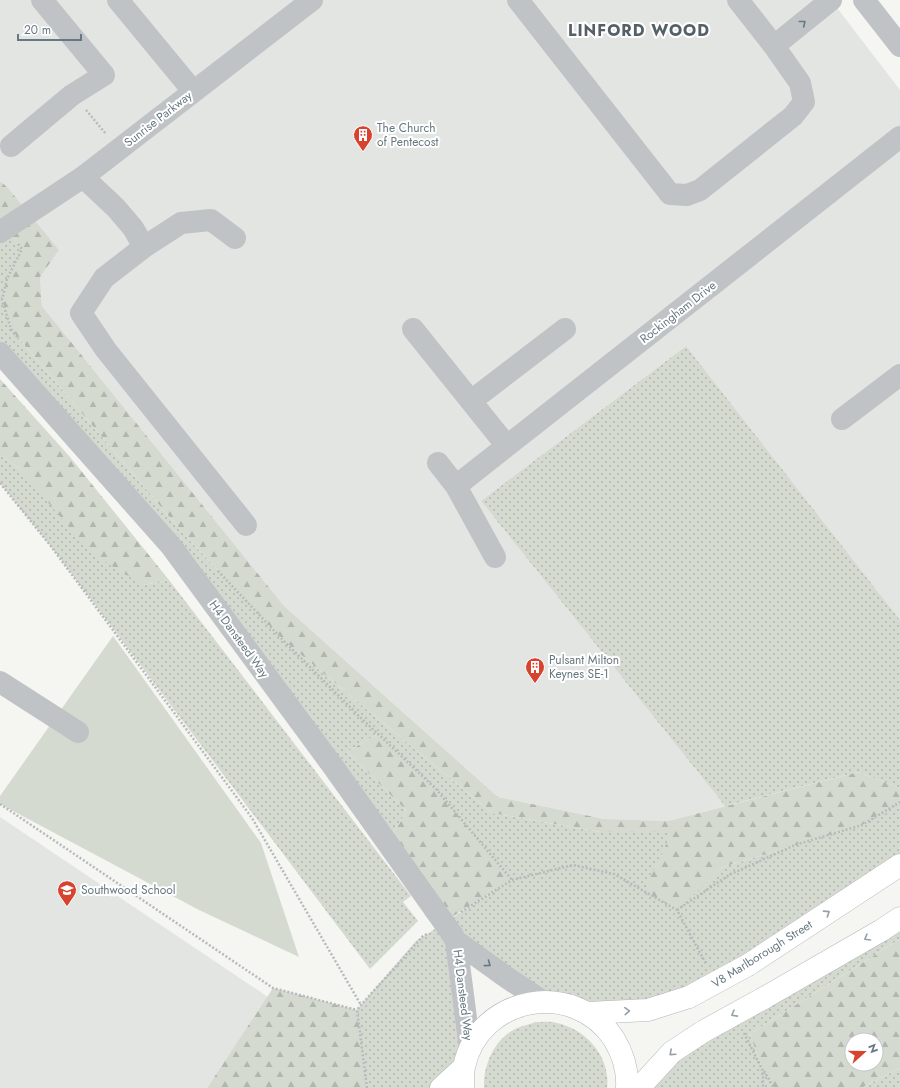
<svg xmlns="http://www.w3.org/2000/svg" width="900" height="1088" font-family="Jost,sans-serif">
<defs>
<pattern id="grass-dots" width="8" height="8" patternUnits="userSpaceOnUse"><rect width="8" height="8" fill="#d5dad1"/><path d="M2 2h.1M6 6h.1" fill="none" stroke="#b1b6af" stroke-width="1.8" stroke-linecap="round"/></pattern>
<pattern id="forest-firs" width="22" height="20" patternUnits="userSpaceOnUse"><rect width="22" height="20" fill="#d5dad1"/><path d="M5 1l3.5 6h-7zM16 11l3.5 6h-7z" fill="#b1b6af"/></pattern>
</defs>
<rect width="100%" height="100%" fill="#f5f5f2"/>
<!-- built -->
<path fill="#e3e5e3" d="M0 0H831L900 90V620L686 346 481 501 725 806 668 821 604 819 498 797 284 606 42 306 40 277 7 187 0 181Z
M0 817 268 997 207 1088H0Z"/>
<!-- grass -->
<path fill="url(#grass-dots)" d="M0 222 22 249 7 279 2 300 11 329 183 533 281 638 492 813 600 832H672L661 857 677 909 723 867 862 825 900 802V865L873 884 648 1010 558 1002 457 942 470 1049 441 1088H367L357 1010 361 1005 416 941 512 880 436 789 378 734 347 752 407 811 387 842 171 546 0 356Z
M686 346 900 620V788L858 772 725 806 481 501Z
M0 455 19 468 143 585 169 580 411 896 403 902 418 921 370 969 50 545 0 483Z
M900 918V939L750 1034 763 1071 774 1088H639L672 1052Z
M536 1022C542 1022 551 1021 557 1023 586 1029 611 1057 607 1088H484C483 1064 495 1038 517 1028 523 1026 530 1024 536 1022Z
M900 1068V1088H861Z"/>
<!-- forest -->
<path fill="url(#forest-firs)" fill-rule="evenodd" d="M0 181 7 187 59 250 40 277 42 306 284 606 498 797 604 819 668 821 858 772 900 788V802L862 825 723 867 677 910 642 890 661 857 671 832H600L492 813 281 638 183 533 11 329 2 300 7 279 22 249 0 222Z
M0 379 70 457 169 580 143 585 91 553 19 468 0 455Z
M378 734 436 789 512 880 444 922 387 842 407 811 347 752Z
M900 939V1068L861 1088H774L763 1071 750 1034ZM852 1040H876V1064H852Z
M273 988 357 1010 367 1088H207Z"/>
<!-- green -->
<path fill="#d5dad1" d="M113 636 261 843 299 957 199 910 0 804V796Z"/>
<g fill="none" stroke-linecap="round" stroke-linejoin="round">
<!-- major casing -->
<g stroke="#b0b6b8" stroke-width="23">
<path id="major" d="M748 965 900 865
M764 998 882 930 900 918
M588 1013 648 1010 689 997
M441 1088 464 1067
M463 1088C463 1081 463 1073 464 1067 479 995 575 979 614 1039 623 1054 628 1070 627 1088
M639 1088 672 1052 704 1031"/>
</g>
<!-- path -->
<path stroke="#b7babc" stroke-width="2.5" stroke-dasharray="2 2" stroke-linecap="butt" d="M86 110 106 134
M18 244 22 249 7 279 2 300 11 329 19 339
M0 483 50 545 252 818 361 1005
M218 571 281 638 358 715 436 789 512 880
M0 804 273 988 357 1010
M677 910 729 875 795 845 862 825 900 802
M461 912 512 880 573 865 614 874 677 910 706 964
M744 1033 763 1071V1088
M764 1071 774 1088
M367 1088 357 1010 361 1005 423 936 427 934"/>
<!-- minor -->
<path stroke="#bfc3c6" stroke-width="22" d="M118 0 193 91
M518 0 670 194 687 195 700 190 793 116 804 102 800 83 774 46 738 0
M864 0 900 46
M774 46 831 0
M11 146 72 95 104 75 42 0
M83 177 116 208 133 228 144 247 181 223 211 220 235 238
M0 232 83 177 312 0
M144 247 104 278 81 313 106 350 246 525
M413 329 507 446
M0 353 171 546 332 765 435 910
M471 401 565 329
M842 419 900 375
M438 463 456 486 495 557
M456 486 900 137
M0 682 78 732
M452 934 456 941 506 977 542 1001
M456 941 470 1049"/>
<!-- major -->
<use href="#major" stroke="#fff" stroke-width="22"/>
<!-- major-bridge casing -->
<g stroke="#b0b6b8" stroke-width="23" stroke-linecap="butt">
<path id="major-bridge" d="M689 997 748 965
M704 1031 764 998"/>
</g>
<!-- minor-bridge -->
<path stroke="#bfc3c6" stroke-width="22" d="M435 910 452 934"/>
<!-- major-bridge -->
<use href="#major-bridge" stroke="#fff" stroke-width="22"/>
</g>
<!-- one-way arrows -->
<defs><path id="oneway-chevron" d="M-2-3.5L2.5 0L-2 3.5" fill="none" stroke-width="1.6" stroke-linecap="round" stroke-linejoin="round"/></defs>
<g stroke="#667881">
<use href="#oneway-chevron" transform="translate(803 23) rotate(-39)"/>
<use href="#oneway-chevron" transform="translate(488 964) rotate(36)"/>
</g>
<g stroke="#94a0a7">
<use href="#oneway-chevron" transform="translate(827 913) rotate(-33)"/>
<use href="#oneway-chevron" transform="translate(867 938) rotate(150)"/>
<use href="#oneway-chevron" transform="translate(627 1011) rotate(-3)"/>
<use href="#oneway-chevron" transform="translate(734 1014) rotate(151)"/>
<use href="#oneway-chevron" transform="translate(672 1053) rotate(138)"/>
</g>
<!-- icons -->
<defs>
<g id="building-pin" transform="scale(1)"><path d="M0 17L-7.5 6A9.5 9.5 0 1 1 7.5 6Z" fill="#d84330" stroke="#fff"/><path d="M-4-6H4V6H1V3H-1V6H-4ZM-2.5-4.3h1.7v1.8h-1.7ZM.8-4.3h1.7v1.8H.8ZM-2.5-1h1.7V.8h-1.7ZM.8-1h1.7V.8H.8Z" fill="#fff"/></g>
<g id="school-pin" transform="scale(1)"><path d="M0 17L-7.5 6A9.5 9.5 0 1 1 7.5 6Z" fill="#d84330" stroke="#fff"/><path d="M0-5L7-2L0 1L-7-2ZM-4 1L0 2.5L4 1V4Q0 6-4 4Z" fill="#fff"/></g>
</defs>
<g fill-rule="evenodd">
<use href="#building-pin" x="363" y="135"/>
<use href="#building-pin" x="535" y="667"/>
<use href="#school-pin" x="67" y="890"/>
</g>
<g text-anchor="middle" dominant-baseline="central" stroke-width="4" stroke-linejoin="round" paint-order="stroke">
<!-- street labels -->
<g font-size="12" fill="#667881" stroke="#fff">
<text transform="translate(158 119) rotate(-38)">Sunrise Parkway</text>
<text transform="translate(678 312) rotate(-38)">Rockingham Drive</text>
<text transform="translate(239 639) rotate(54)">H4 Dansteed Way</text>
<text transform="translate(762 954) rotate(-32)">V8 Marlborough Street</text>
<text transform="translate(463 995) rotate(83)">H4 Dansteed Way</text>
</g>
<!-- poi labels -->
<g font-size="12" fill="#667881" stroke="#fff" text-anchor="start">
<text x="377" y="128">The Church<tspan x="377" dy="14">of Pentecost</tspan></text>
<text x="549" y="660">Pulsant Milton<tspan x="549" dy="14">Keynes SE-1</tspan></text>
<text x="81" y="890">Southwood School</text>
</g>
<!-- district labels -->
<g font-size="16" font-weight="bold" letter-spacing="1" fill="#546167" stroke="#fff">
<text x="639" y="30">LINFORD WOOD</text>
</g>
</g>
<!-- north arrow -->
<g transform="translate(864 1052) rotate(69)"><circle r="19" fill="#ffffff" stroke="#c2c9cd"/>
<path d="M0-3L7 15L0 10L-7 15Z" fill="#d84330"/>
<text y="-6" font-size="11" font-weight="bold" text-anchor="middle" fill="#667881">N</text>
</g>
<!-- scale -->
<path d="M18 34v6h63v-6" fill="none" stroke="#667881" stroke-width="2"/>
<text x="24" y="34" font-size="12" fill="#667881" stroke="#ffffff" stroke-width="3" paint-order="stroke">20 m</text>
</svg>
